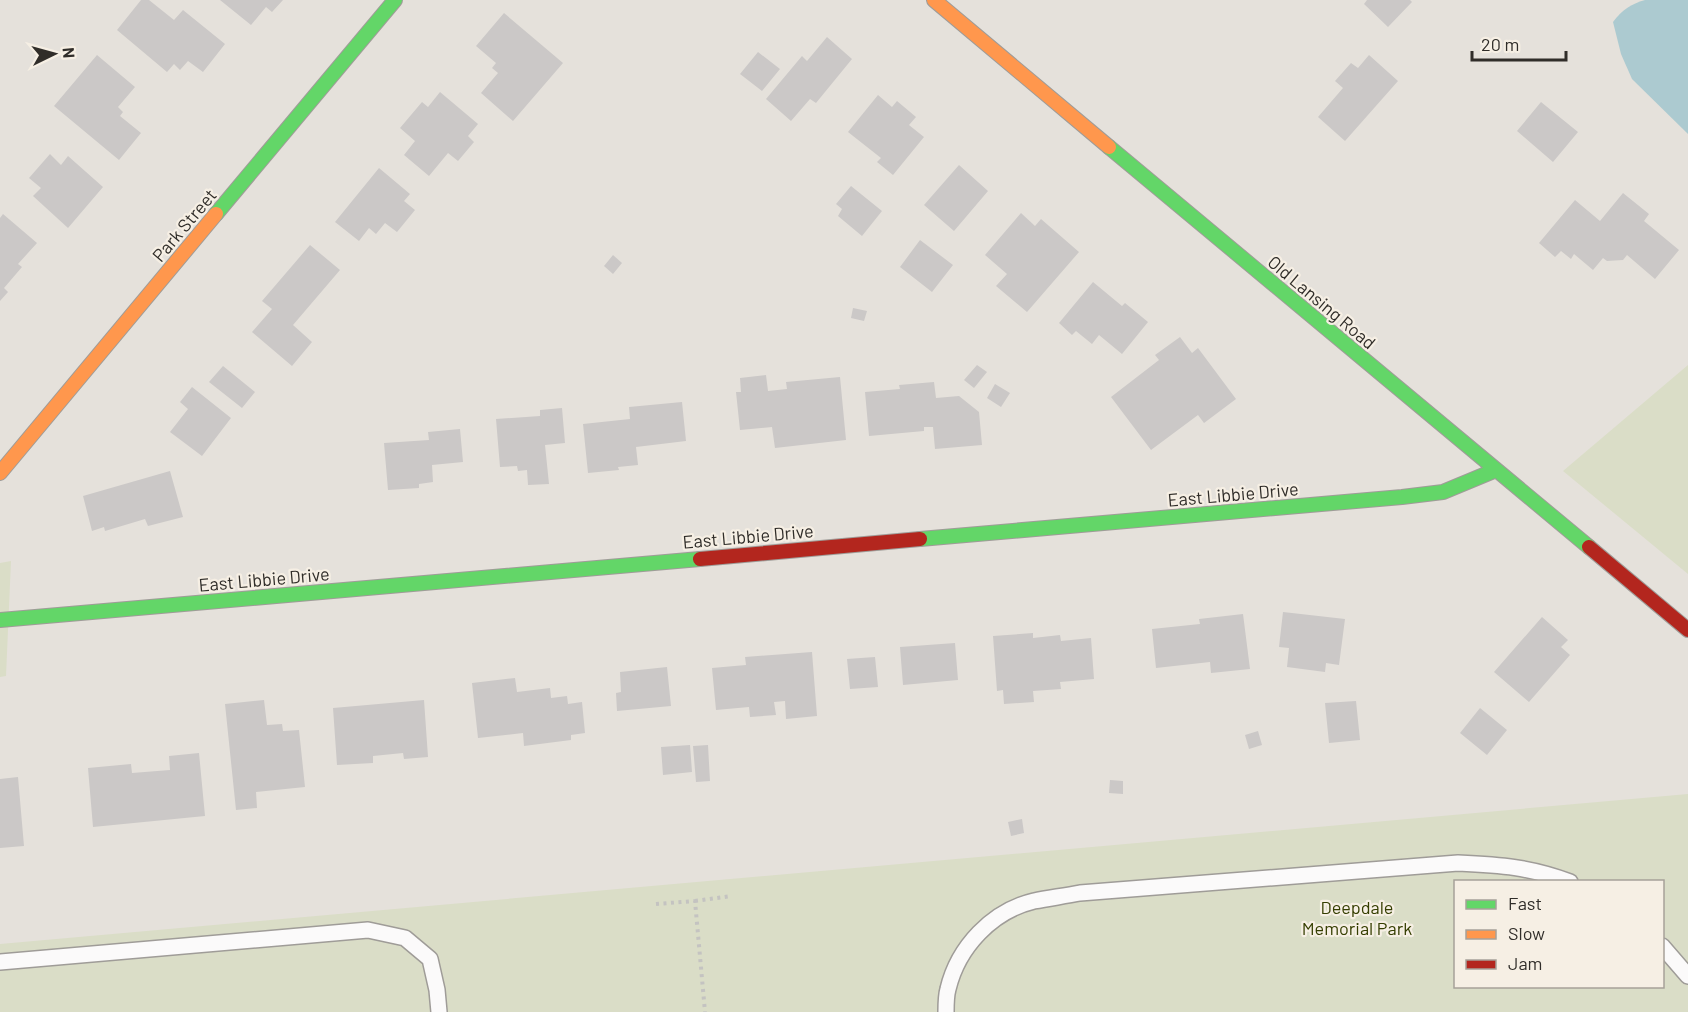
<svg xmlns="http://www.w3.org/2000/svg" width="1688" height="1012" font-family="Barlow,sans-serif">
<rect width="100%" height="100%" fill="#e5e1db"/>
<!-- green -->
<path fill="#daddc7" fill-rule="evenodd" d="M1688 365V574L1563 471Z
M11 561 6 676 0 677V563Z
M1688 794V1012H0V944ZM1456 882H1662V986H1456Z"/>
<!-- water -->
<path fill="#accad0" d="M1645 0H1688V134L1632 79 1621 54 1613 22C1622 10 1631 4 1645 0Z"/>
<!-- building -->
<path fill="#cbc8c7" d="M141 0H149L174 20 183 10 225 44 203 72 188 61 180 70 174 64 167 72 117 30Z
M220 0H283L272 12 266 7 251 25Z
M1367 0H1410L1412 2 1388 27 1364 4Z
M504 13 563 63 513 121 481 93 498 73 492 68 496 63 476 46Z
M827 37 852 59 816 103 810 99 791 121 766 99 802 56 807 61Z
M758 52 780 69 762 91 740 74Z
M97 55 135 87 118 107 123 112 120 116 141 133 119 160 54 106Z
M1369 55 1398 81 1345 141 1318 117 1343 88 1335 81 1351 63 1358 68Z
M440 92 478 124 468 136 474 142 458 161 448 153 429 176 404 155 415 141 400 128 422 102 428 107Z
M878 95 892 107 897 101 916 117 909 125 924 137 893 175 877 162 881 158 848 132Z
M1541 102 1578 132 1553 162 1517 131Z
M50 154 61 165 68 156 103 187 68 228 33 196 41 188 29 178Z
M959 165 988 191 954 231 924 205Z
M379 168 410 194 404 201 415 210 397 232 385 223 376 234 369 228 359 241 335 222Z
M851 186 882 211 862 236 838 216 842 209 836 204Z
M1623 193 1649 214 1644 221 1679 250 1655 279 1627 255 1623 260 1607 261 1603 258 1593 270 1574 254 1571 259 1561 251 1555 257 1539 243 1575 200 1600 221Z
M1021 213 1035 226 1041 219 1079 252 1027 312 996 286 1007 274 985 255Z
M3 214 37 243 18 264 22 267 4 288 8 292 0 301V218Z
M920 240 953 265 932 292 900 267Z
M310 245 340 270 293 325 312 342 292 366 252 332 272 309 262 301Z
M613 255 622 263 613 274 604 266Z
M1093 282 1122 306 1125 303 1148 322 1122 354 1099 335 1092 344 1076 331 1072 335 1059 323Z
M853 308 867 311 864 321 851 318Z
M1180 337 1192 353 1198 348 1236 399 1204 423 1198 415 1151 450 1111 397 1159 360 1155 355Z
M977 365 987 372 974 388 964 380Z
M223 366 255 392 242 408 209 382Z
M766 375 768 391 787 389 786 382 840 377 846 440 775 448 772 427 740 430 736 392H741L740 378Z
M934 382 936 398 959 396 979 412 982 445 935 449 933 427H924V431L869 436 865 392 900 389 899 385Z
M995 384 1010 393 1001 407 987 398Z
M192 387 231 418 202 456 170 432 188 409 180 402Z
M682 402 686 441 636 447 638 465 618 467 619 470 588 473 583 424 630 419 629 407Z
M562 408 565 443 545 445 549 484 528 485 527 470 518 471 517 466 500 467 496 419 540 416V410Z
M460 429 463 462 432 465 433 482 419 484V488L388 490 384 443 429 440 428 432Z
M170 471 183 517 148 526 145 519 105 531 104 527 92 531 83 496Z
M1283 612 1345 619 1339 665 1326 663 1325 672 1287 667 1289 648 1279 647Z
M1243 614 1250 669 1211 673 1210 662 1156 668 1152 629 1200 624 1199 619Z
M1542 617 1568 640 1561 647 1570 655 1529 702 1494 672Z
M1033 633V638L1060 635 1061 641 1091 638 1094 679 1060 682 1061 689 1033 691 1034 702 1004 704 1003 690 997 691 993 636Z
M955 643 958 680 903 685 900 647Z
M812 652 817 716 786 719 785 701 774 702 776 715 750 717 749 707 716 710 712 668 746 665 745 657Z
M875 657 878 687 850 689 847 659Z
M667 667 671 706 617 711 616 693 621 692 620 672Z
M515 678 517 692 550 688 551 698 567 696 568 704 582 702 585 733 571 735V740L524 746 523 733 478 738 472 683Z
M264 700 267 725 282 724 283 731 299 730 305 787 256 792 257 808 236 810 225 704Z
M424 700 428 757 404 759 403 753 373 756V763L337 765 333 708Z
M1356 701 1360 740 1329 743 1325 703Z
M1480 708 1507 730 1487 755 1460 733Z
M1258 731 1262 745 1249 749 1245 735Z
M690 745 692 772 663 775 661 747Z
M708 745 710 781 696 782 693 746Z
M199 753 205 816 93 827 88 768 131 764 132 773 170 770 169 756Z
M18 777 24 846 0 848V779Z
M1110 780 1123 781V794L1109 793Z
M1022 819 1024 833 1011 836 1008 822Z"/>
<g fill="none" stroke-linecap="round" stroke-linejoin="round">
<!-- lane casing -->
<g stroke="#9f9c98" stroke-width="18">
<path id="lane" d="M1662 946 1688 976
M0 962 368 930 405 938 430 959 437 990 439 1012
M946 1012C946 1005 946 996 948 989 958 947 992 911 1034 901 1049 898 1065 896 1080 893L1458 863C1501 865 1530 867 1570 882"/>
</g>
<!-- fast casing -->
<g stroke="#9f9c98" stroke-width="16">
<path id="fast" d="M1109 147 1589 547
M216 214 395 0
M920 539 1402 497 1443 492 1496 470
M0 620 700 559"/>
</g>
<!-- slow casing -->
<g stroke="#9f9c98" stroke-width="16">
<path id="slow" d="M934 0 1109 147
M0 473 216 214"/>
</g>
<!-- jam casing -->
<g stroke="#9f9c98" stroke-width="16">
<path id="jam" d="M1589 547 1688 630
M700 559 920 539"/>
</g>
<!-- path -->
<path stroke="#c4c3c1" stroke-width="4" stroke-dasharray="3 4.5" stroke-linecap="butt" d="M695 901 732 896
M656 904 695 901 705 1012"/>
<!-- lane -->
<use href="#lane" stroke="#fbfafa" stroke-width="15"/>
<!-- fast -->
<use href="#fast" stroke="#63d668" stroke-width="14"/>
<!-- slow -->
<use href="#slow" stroke="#ff974d" stroke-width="14"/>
<!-- jam -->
<use href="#jam" stroke="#b3261e" stroke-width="14"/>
</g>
<g text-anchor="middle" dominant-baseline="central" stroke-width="4.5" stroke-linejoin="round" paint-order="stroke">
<!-- street labels -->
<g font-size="18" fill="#302d29" stroke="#f6efe4">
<text transform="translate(184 225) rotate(-50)">Park Street</text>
<text transform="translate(1322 302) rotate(40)">Old Lansing Road</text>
<text transform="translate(1233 494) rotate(-5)">East Libbie Drive</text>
<text transform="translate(748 536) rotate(-5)">East Libbie Drive</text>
<text transform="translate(264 579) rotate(-5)">East Libbie Drive</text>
</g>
<!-- park labels -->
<g font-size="18" fill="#353e01" stroke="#f6efe4">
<text x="1357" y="907">Deepdale<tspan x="1357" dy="21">Memorial Park</tspan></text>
</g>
</g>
<!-- legend -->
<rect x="1454" y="880" width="210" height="108" fill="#f6efe4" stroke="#a7a199" stroke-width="1.5"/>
<rect x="1466" y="900" width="30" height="9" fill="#63d668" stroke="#a7a199" stroke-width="1.5"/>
<text x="1508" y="910" font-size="18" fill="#302d29">Fast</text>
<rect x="1466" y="930" width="30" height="9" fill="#ff974d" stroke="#a7a199" stroke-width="1.5"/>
<text x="1508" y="940" font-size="18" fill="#302d29">Slow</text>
<rect x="1466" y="960" width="30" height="9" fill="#b3261e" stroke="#a7a199" stroke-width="1.5"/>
<text x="1508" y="970" font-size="18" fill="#302d29">Jam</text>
<!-- north arrow -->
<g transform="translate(54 54) rotate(85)" stroke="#f6efe4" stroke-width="4.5" paint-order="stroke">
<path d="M0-4.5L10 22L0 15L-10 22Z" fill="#302d29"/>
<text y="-9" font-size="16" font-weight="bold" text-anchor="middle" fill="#302d29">N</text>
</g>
<!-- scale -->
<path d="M1472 51v9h94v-9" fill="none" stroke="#302d29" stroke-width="3"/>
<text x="1481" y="51" font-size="18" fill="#302d29" stroke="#f6efe4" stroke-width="4.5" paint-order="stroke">20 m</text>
</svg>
